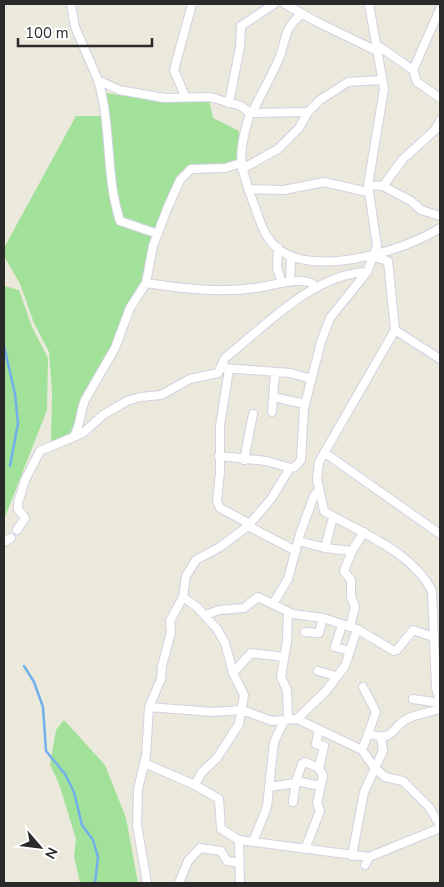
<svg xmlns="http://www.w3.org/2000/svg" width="444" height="887" font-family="'Nunito Sans',sans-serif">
<rect width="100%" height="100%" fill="#ebe8dc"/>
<!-- green -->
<path fill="#a2e199" d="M106 93 167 102 209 99 213 118 239 131V163C220 168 199 159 182 173L156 230 123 217 114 175Z
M76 116H104L108 181 117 222 152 237 141 284 124 310 122 324 79 413 72 434 51 444 52 393 49 352 34 323 20 284 4 256V248Z
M4 286 19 290 32 327 48 358 47 410 5 517Z
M64 720 105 765 126 818 138 883H80L74 856 76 839 59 784 50 765 56 730Z"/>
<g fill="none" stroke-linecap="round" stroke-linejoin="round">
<!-- stream -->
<path stroke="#71b0eb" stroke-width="2.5" d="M4 346 15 394 18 423 10 466
M24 666 34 682 43 707 46 751 65 774 74 792 82 825 93 840 98 857 95 883"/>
<!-- minor casing -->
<g stroke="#d2d1e2" stroke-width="10">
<path id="minor" d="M71 4 75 27 98 80 119 90 164 98 210 97 241 106 250 113C238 155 238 161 253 202 259 217 263 235 275 246 309 280 405 251 440 228
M285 4 317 22 379 52
M377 45 413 70 417 82 440 98
M413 70 440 9
M98 80C112 126 105 175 120 221L158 234
M185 96 174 70 192 4
M229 103 240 47 241 26 274 4
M250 113 308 112
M252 113C260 96 270 79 278 61 287 41 282 29 302 14
M242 169 278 149 299 128 308 112 320 100 348 82 382 80
M368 185 383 186 403 159 435 130 440 121
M383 186 411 201 421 210 440 216
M249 189 284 190 324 182 368 192
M278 248 277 268 282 283
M374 257 388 261 395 330 440 359
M290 281 291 258
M146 283C185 289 228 294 267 286 281 283 300 277 313 284V288
M395 330 319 462 317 479 324 511C360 533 412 551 432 591L436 688 440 700
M224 368 291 373 311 379
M229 369 220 426V472L217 501 220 508 250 524
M273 397 305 404
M272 412 275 373
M74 436C81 424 80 412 85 400L115 348 130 308 146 283 153 246 167 209 180 180 191 169 225 168 241 163
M325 453 440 534
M219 456 267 461 290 468
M244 460 253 414
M248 526 296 551
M17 530 25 518 18 509V503L25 480 40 451 83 433 103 415 127 401 140 397 161 395 190 379 218 373 225 358C265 326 313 274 367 272
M299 541 325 548 333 517
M4 542 11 538
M325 548 352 551
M183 597 197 607 217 629 225 643 233 673 244 695 239 724 217 758 202 772 195 785 219 799 221 829 239 840 240 883
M273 604 288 579 300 534 314 496 318 491
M288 612 287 641 281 677 287 690 288 720
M206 615 219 610 244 608 258 597 293 614 323 618 357 629 394 651 397 650 413 630 433 637
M342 625 335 647 350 651
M350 627 355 607 351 597V580L344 571 352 551 364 532
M305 632 319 633 323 618
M318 671 336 676
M233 673 251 653 284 657
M363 687 376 712 368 734
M413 699 440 703
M149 707 212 712 242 710 272 721 297 719 362 750 374 767 385 777 403 781 429 807 440 825
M297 719 326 691 345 666 357 629
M362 750 368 734C398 742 390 726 409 718 419 714 430 712 440 709
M144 763 195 785
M296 781 320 786
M269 787 296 783
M293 802 296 781 302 764 305 762 319 768
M239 840 369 857
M253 842 267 807 274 742 284 721
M305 849 320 811 317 803 323 776 319 768 324 746 316 744 319 730
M352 856 364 792 383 751 381 737
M365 865 369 857 440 828
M147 883 137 825 138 789 146 756 149 707 161 679 162 666 171 632 170 621 183 597 186 576 196 560 220 547 248 526 271 499 290 468 295 467 301 460 304 408 321 342 330 318 367 272 377 246 368 185 384 89 369 4
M179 883 188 861 200 848 221 851 227 861 240 863"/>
</g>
<!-- minor -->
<use href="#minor" stroke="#fff" stroke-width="8"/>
</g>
<!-- border -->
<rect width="444" height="887" fill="none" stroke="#2a2a2a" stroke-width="10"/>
<!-- north arrow -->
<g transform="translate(40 847) rotate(118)" stroke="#ffffff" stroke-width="4" paint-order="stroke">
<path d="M0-4L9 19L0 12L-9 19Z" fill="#2a2a2a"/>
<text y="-8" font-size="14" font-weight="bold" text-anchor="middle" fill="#2a2a2a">N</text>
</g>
<!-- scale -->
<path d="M18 38v8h134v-8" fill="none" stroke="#2a2a2a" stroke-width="2.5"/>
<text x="25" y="38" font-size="15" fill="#2a2a2a" stroke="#ffffff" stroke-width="4" paint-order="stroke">100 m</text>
</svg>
